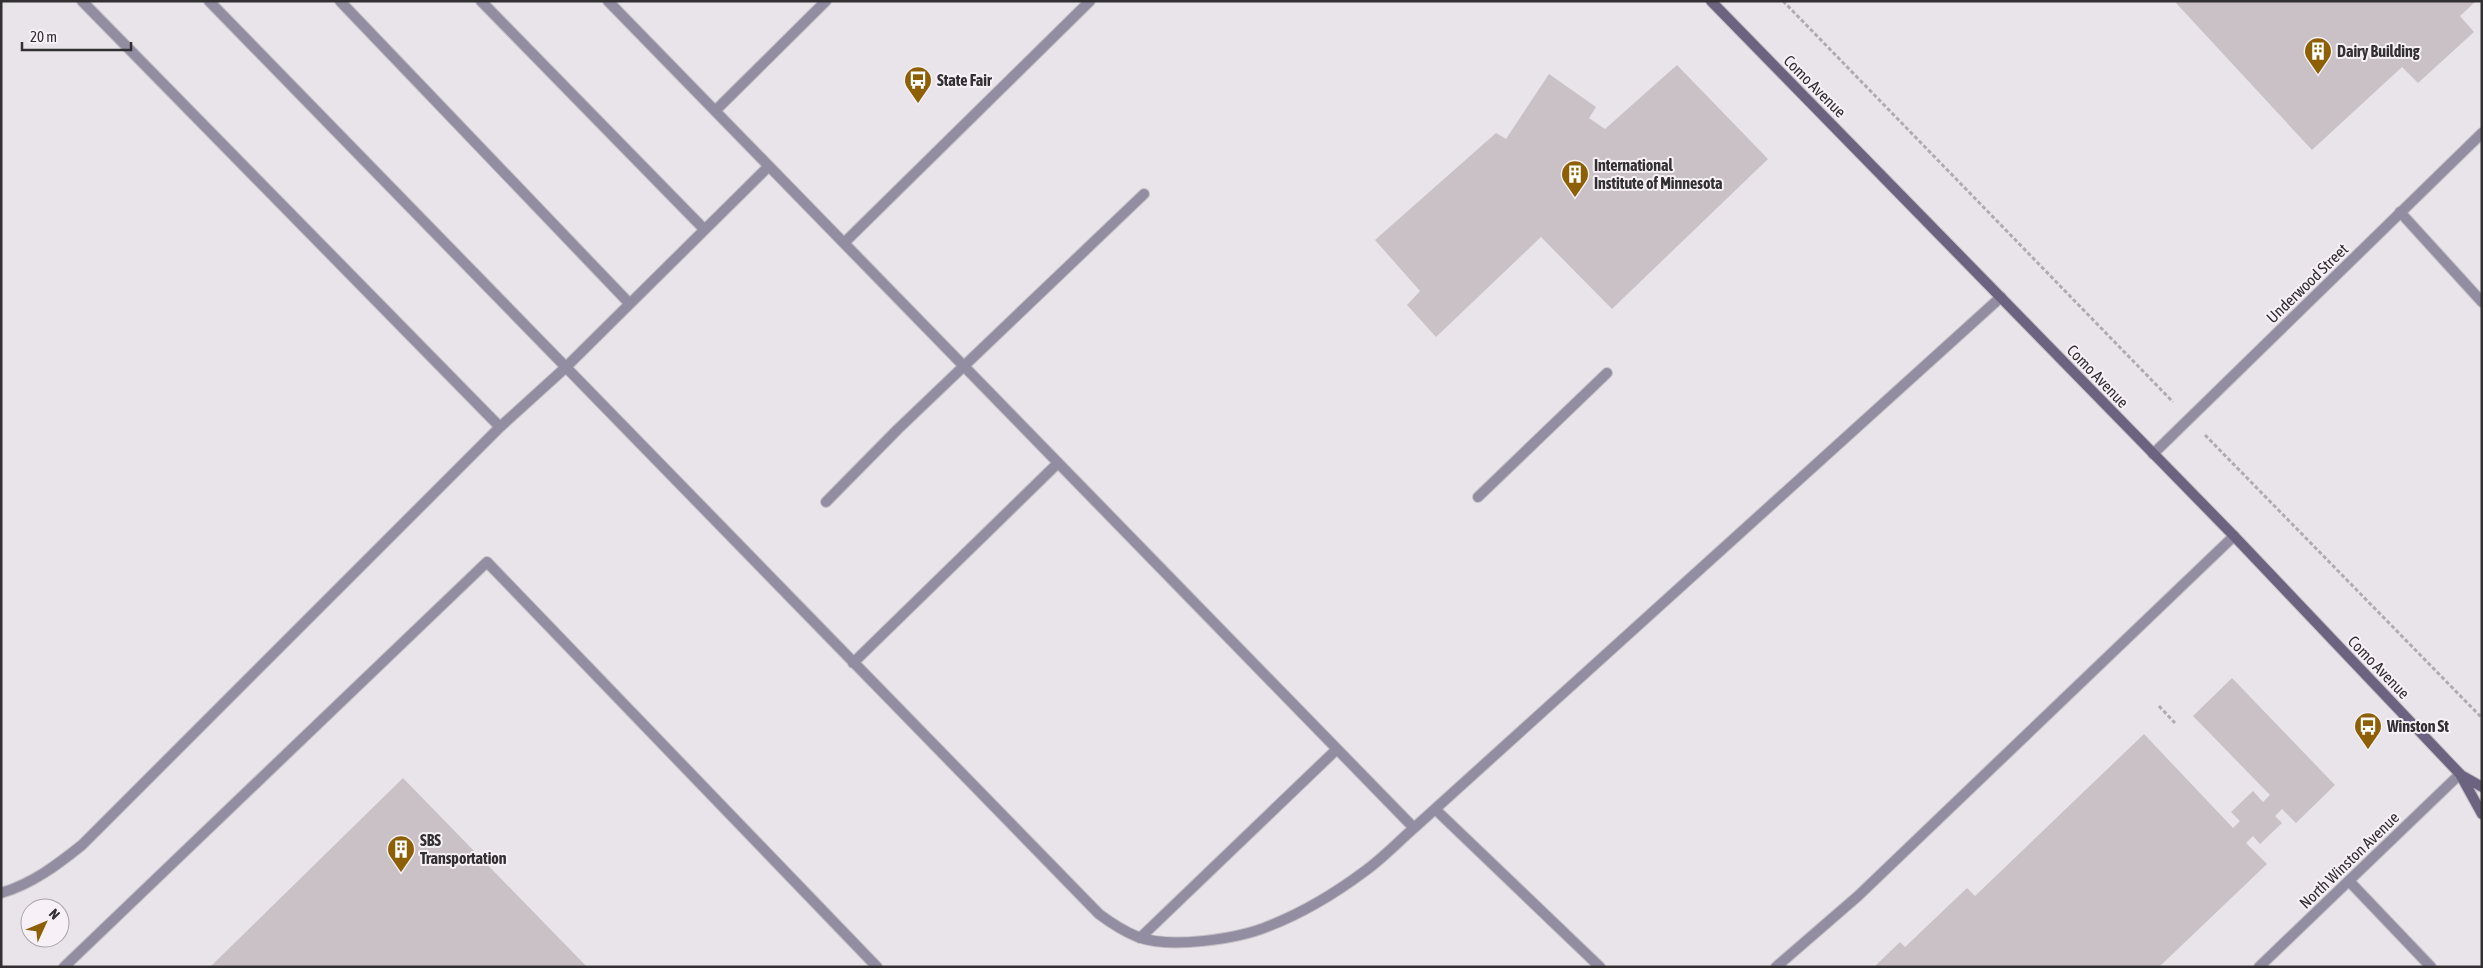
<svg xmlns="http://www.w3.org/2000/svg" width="2483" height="968" font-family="'Asap Condensed',sans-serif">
<rect width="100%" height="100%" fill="#e9e4ea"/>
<!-- building -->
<path fill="#c9c1c5" d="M2179 1H2476L2460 16 2474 32 2418 83 2402 67 2312 150 2176 3Z
M1677 65 1768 159 1612 309 1541 237 1436 337 1407 305 1420 291 1375 240 1496 133 1506 139 1549 74 1596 107 1589 118 1605 129Z
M2232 678 2335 785 2296 823 2282 809 2275 816 2282 823 2260 844 2253 836 2246 843 2267 864 2159 967H1874L1900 942 1905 947 1967 888 1975 896 2144 734 2233 828 2240 821 2231 812 2253 791 2263 802 2270 795 2193 716Z
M403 778 587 967H210Z"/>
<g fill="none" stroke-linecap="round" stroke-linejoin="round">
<!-- lane casing -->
<g stroke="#c4c0c5" stroke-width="12">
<path id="lane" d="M82 1 500 427
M209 1 1099 914C1111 923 1123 931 1138 937 1170 949 1238 939 1269 926 1302 913 1337 892 1365 871 1383 858 1398 842 1414 828
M340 1 629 303
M481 1 704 229
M608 1 1414 828 2001 297
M715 111 826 1
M2400 212 2482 302
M844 243 1090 1
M1478 497 1607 373
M826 502 898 429 1144 194
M853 663 1058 463
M1435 809 1600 967
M2349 881 2431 967
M1 893C32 884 57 865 82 845L500 427 565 368 769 166
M1140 938 1337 749
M64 967 487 562 877 967
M1776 967 1858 896 2234 536"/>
</g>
<!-- street casing -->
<g stroke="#c4c0c5" stroke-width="12">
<path id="street" d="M2153 454 2482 133
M2259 967 2460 774"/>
</g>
<!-- secondary casing -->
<g stroke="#c4c0c5" stroke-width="12">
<path id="secondary" d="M1711 1 2234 536 2460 774 2482 814
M2461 775 2482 787"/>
</g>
<!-- path -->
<path stroke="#afabaf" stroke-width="3" stroke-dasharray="4 2.5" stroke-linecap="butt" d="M1783 1 2173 402
M2205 435 2482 718
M2159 706 2175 723"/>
<!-- lane -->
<use href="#lane" stroke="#938da2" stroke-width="10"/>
<!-- street -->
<use href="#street" stroke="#938da2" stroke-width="10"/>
<!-- secondary -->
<use href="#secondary" stroke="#6c6380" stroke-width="10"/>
</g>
<!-- icons -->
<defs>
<g id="building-pin" transform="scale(1.4375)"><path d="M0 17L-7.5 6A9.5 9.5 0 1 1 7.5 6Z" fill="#8d6005" stroke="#f7f1f7"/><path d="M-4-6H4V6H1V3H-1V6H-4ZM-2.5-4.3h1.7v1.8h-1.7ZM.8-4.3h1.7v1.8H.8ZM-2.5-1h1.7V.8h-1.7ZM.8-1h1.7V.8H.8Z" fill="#fff"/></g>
<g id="bus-pin" transform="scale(1.4375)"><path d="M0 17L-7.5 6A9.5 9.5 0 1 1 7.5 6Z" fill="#8d6005" stroke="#f7f1f7"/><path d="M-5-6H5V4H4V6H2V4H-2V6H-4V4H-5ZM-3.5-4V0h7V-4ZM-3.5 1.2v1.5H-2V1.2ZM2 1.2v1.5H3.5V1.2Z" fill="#fff"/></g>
</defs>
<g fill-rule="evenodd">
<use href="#building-pin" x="2318" y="51"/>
<use href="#bus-pin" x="918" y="80"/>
<use href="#building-pin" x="1575" y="174"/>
<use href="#bus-pin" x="2368" y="726"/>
<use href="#building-pin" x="401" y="849"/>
</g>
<g text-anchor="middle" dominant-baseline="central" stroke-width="4" stroke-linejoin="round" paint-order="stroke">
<!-- poi labels -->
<g font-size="16" font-weight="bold" fill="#323032" stroke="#f7f1f7" text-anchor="start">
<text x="2337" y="51">Dairy Building</text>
<text x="937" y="80">State Fair</text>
<text x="1594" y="165">International<tspan x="1594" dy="18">Institute of Minnesota</tspan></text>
<text x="2387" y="726">Winston St</text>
<text x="420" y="840">SBS<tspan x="420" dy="18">Transportation</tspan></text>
</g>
<!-- street labels -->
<g font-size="16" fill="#323032" stroke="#f7f1f7">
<text transform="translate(1815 86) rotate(45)">Como Avenue</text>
<text transform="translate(2307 283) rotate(-44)">Underwood Street</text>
<text transform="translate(2098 376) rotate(46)">Como Avenue</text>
<text transform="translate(2379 667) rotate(46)">Como Avenue</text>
<text transform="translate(2349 860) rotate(-44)">North Winston Avenue</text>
</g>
</g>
<!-- border -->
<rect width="2483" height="968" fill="none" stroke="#323032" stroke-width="5"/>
<!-- north arrow -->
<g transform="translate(45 923) rotate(46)"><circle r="24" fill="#f7f1f7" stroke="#a8a4a8"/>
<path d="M0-4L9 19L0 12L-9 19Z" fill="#8d6005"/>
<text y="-8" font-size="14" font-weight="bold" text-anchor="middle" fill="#323032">N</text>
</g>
<!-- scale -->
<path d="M22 42v8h109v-8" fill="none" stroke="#323032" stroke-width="2.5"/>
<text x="30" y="42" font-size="15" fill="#323032" stroke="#f7f1f7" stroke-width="4" paint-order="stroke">20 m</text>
</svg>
